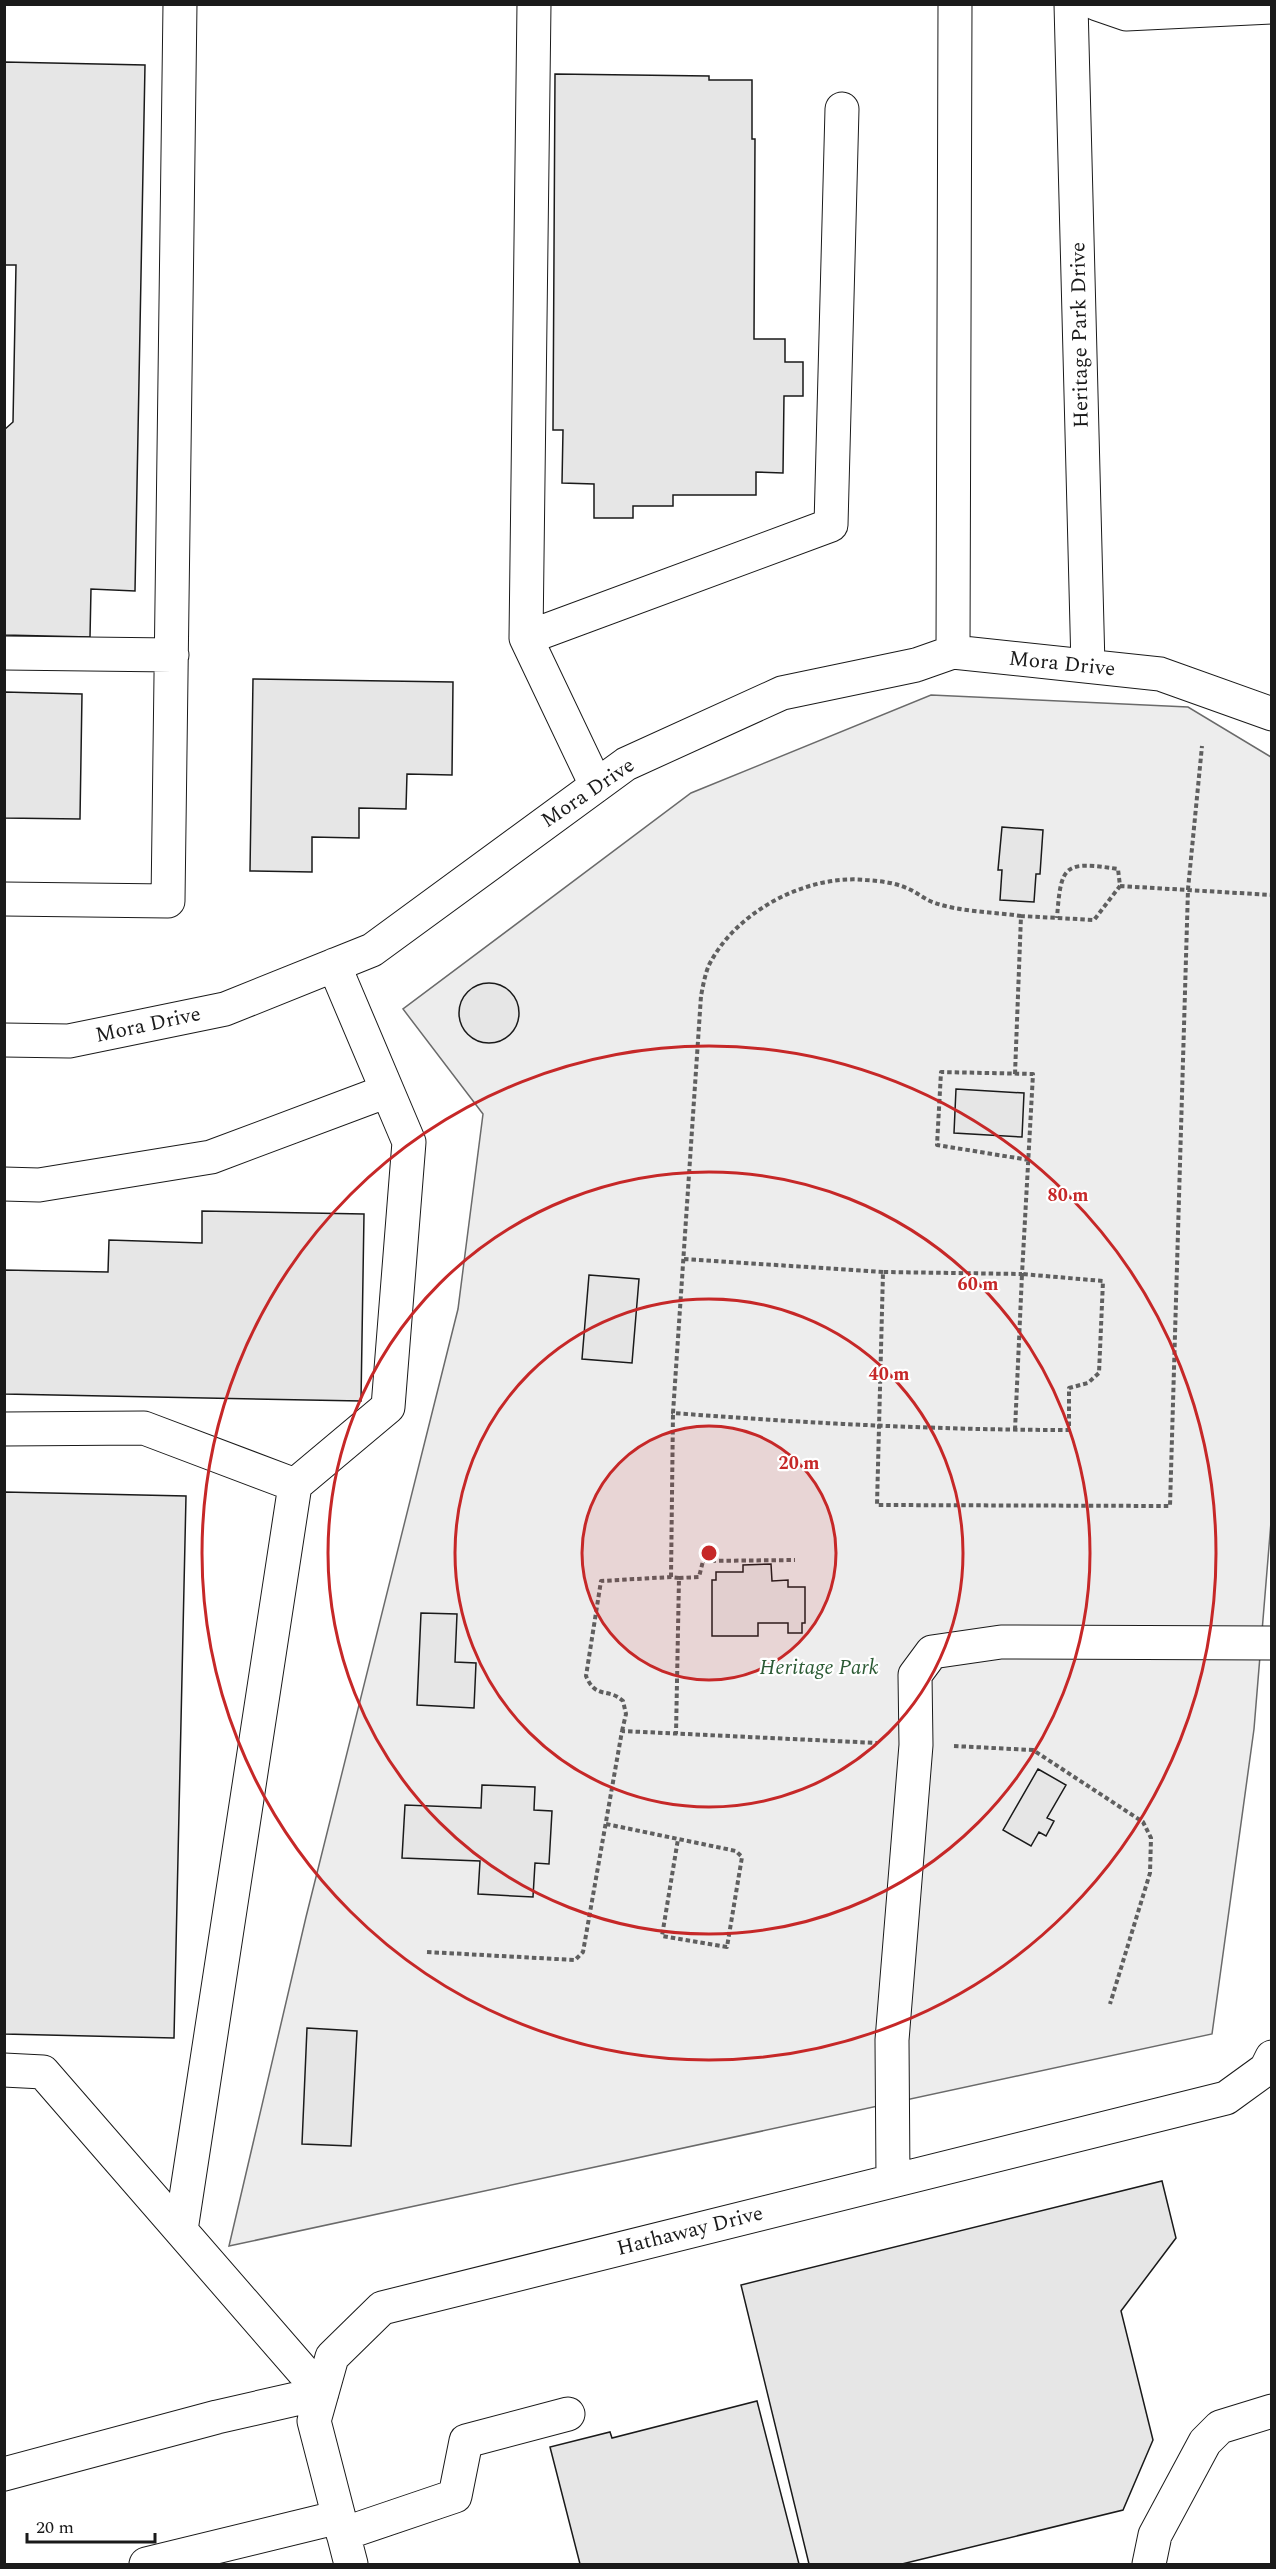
<svg xmlns="http://www.w3.org/2000/svg" width="1276" height="2569" font-family="Spectral,serif">
<rect width="100%" height="100%" fill="#fff"/>
<!-- built -->
<path fill="#ededed" stroke="#6a6a6a" stroke-width="1.5" d="M931 695 1188 707 1271 757V1522L1254 1729 1212 2034 229 2246 306 1917 458 1309 483 1114 403 1009 691 793Z"/>
<!-- building -->
<path fill="#e6e6e6" stroke="#1a1a1a" stroke-width="1.5" d="M4 62 145 65 135 591 91 589 90 637 4 635V430L13 422 16 265H4Z
M555 74 709 76V80H752V139H755L754 339H785V362H803V396H784L783 473 756 472V495H673V506H633V518H594V484L562 483 563 430H553Z
M253 679 453 682 452 775 407 774 406 809 359 808V838L312 837V872L250 871Z
M4 692 82 694 80 819 4 818Z
M1002 827 1043 830 1040 874H1036L1034 902 1000 900 1002 870H998Z
M459 1013a30 30 0 1 1 60 0a30 30 0 1 1-60 0Z
M956 1089 1024 1093 1022 1137 954 1133Z
M202 1211 364 1214 361 1401 4 1394V1270L108 1272 109 1240 202 1243Z
M589 1275 639 1279 632 1363 582 1359Z
M4 1492 186 1496 174 2038 4 2034Z
M771 1564 772 1581 788 1580V1587H805V1623H802V1633H788V1623H758V1636H712V1580H716V1572H743V1565Z
M421 1613 457 1614 455 1662 476 1663 474 1708 417 1705Z
M1038 1769 1066 1785 1047 1818 1054 1821 1046 1836 1039 1832 1031 1846 1003 1830Z
M482 1785 535 1787 534 1810 552 1811 549 1864 535 1863 533 1897 478 1894 480 1861 402 1858 405 1805 481 1808Z
M307 2028 357 2031 351 2146 302 2144Z
M1162 2181 1176 2238 1121 2311 1153 2440 1123 2510 902 2564H809L741 2285Z
M757 2401 799 2564H580L550 2447 610 2432 612 2438Z"/>
<g fill="none" stroke-linecap="round" stroke-linejoin="round">
<!-- minor casing -->
<g stroke="#1a1a1a" stroke-width="35">
<path id="minor" d="M534 4 526 638 831 525 842 109
M1071 4 1088 666
M1097 4 1126 14 1272 7
M526 638 596 785
M953 652 955 4
M4 653 172 655
M4 899 168 901 180 4
M4 1040 69 1041 225 1009 372 950 626 764 782 693 916 665 953 652 1160 674 1272 714
M4 1184 39 1185 211 1157 387 1091
M4 1429 144 1428 295 1485
M4 2070 43 2072 322 2393 217 2417 4 2474
M893 2180 892 2040 916 1745 915 1675 932 1652 1001 1642 1272 1643
M181 2230 295 1485 388 1407 409 1142 334 965
M343 2534 455 2496 466 2441 568 2414
M146 2564 339 2517
M351 2564 314 2421 332 2357 382 2308 1226 2098 1266 2069 1272 2057
M1149 2564 1155 2535 1205 2442 1220 2427 1272 2411"/>
</g>
<!-- path -->
<path stroke="#5f5f5f" stroke-width="4" stroke-dasharray="4.5 3" stroke-linecap="butt" d="M1120 886 1272 895
M1015 1074 1021 916 1094 920 1120 886 1118 869C1064 861 1061 864 1057 918
M1029 1160 937 1145 941 1072 1033 1074 1022 1274 883 1272 877 1505 1170 1506 1188 889 1202 746
M684 1259 883 1272
M1015 1430 1022 1274 1103 1281 1099 1373 1088 1383 1069 1388V1430C936 1430 805 1423 673 1413L701 996C703 986 705 974 709 965 736 911 807 874 866 880 882 881 897 883 911 890 919 894 926 900 935 903 961 912 994 912 1021 916
M671 1577 673 1413
M679 1578 699 1577 703 1561 795 1560
M622 1731 626 1714 623 1701C608 1687 596 1700 586 1676L601 1581 671 1577 679 1578 676 1734
M954 1746 1033 1750 1143 1822 1151 1838 1150 1873 1110 2004
M606 1824 736 1851 742 1857 727 1947 662 1936 678 1839
M427 1952 575 1960 583 1952 622 1731 877 1743"/>
<!-- minor -->
<use href="#minor" stroke="#fff" stroke-width="33"/>
</g>
<!-- distance rings -->
<circle cx="709" cy="1553" r="127" fill="#c62828" fill-opacity=".12"/>
<g fill="none" stroke="#c62828" stroke-width="3">
<circle cx="709" cy="1553" r="127"/>
<circle cx="709" cy="1553" r="254"/>
<circle cx="709" cy="1553" r="381"/>
<circle cx="709" cy="1553" r="507"/>
</g>
<g text-anchor="middle" dominant-baseline="central" stroke-width="4.5" stroke-linejoin="round" paint-order="stroke">
<!-- street labels -->
<g font-size="21" fill="#1a1a1a" stroke="#fff">
<text transform="translate(1080 335) rotate(-91)">Heritage Park Drive</text>
<text transform="translate(1062 664) rotate(6)">Mora Drive</text>
<text transform="translate(588 793) rotate(-34)">Mora Drive</text>
<text transform="translate(148 1025) rotate(-12)">Mora Drive</text>
<text transform="translate(690 2231) rotate(-14)">Hathaway Drive</text>
</g>
<!-- park labels -->
<g font-size="21" font-style="italic" fill="#2b5a34" stroke="#fff">
<text x="819" y="1668">Heritage Park</text>
</g>
</g>
<circle cx="709" cy="1553" r="9" fill="#c62828" stroke="#fff" stroke-width="3"/>
<g font-size="18" text-anchor="middle" font-weight="bold" fill="#c62828" stroke="#fff" stroke-width="4.5" stroke-linejoin="round" paint-order="stroke">
<text x="1068" y="1201">80 m</text>
<text x="978" y="1290">60 m</text>
<text x="889" y="1380">40 m</text>
<text x="799" y="1469">20 m</text>
</g>
<!-- border -->
<rect width="1276" height="2569" fill="none" stroke="#1a1a1a" stroke-width="12"/>
<!-- scale -->
<path d="M27 2533v9h128v-9" fill="none" stroke="#1a1a1a" stroke-width="3"/>
<text x="36" y="2533" font-size="18" fill="#1a1a1a" stroke="#ffffff" stroke-width="4.5" paint-order="stroke">20 m</text>
</svg>
